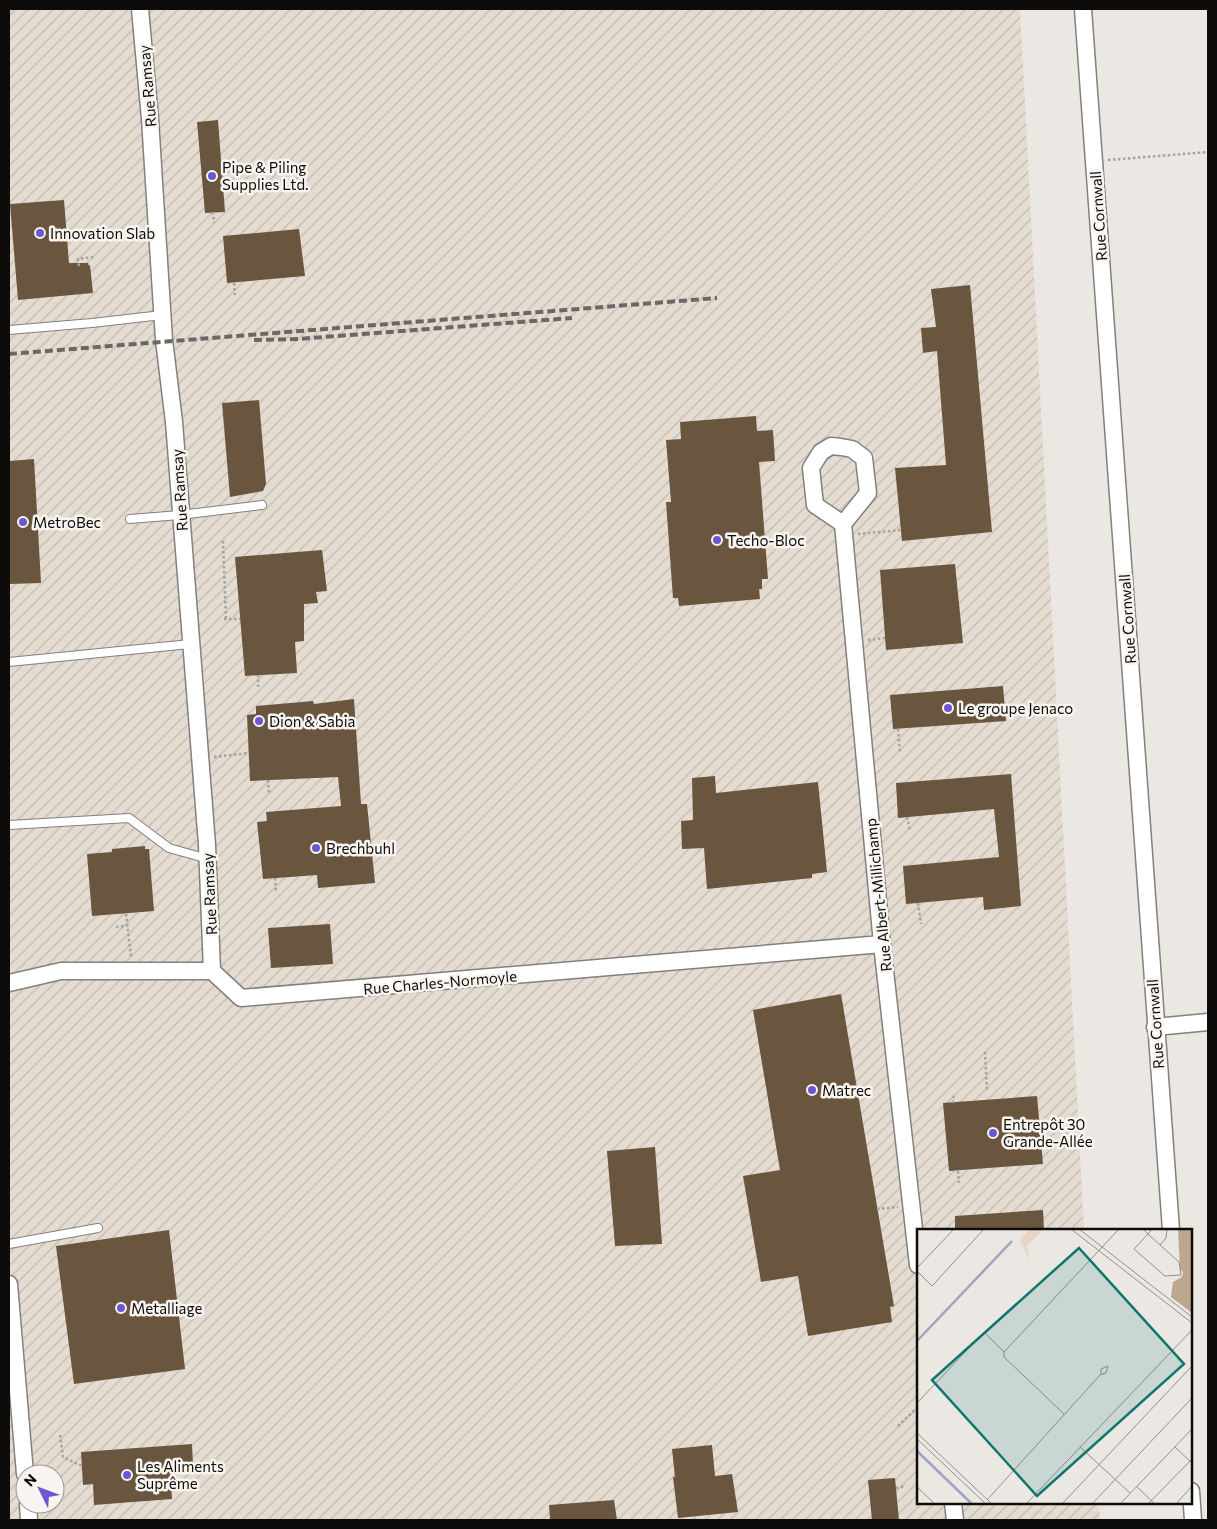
<svg xmlns="http://www.w3.org/2000/svg" width="1217" height="1529" font-family="Commissioner,sans-serif">
<defs>
<pattern id="industrial-furrows" width="10" height="10" patternUnits="userSpaceOnUse" patternTransform="scale(1.25)"><rect width="10" height="10" fill="#e4dbd1"/><path d="M-1 1l2-2M0 10L10 0M9 11l2-2" fill="none" stroke="#c2bbb2"/></pattern>
</defs>
<rect width="100%" height="100%" fill="#ebe7e3"/>
<!-- industrial -->
<path fill="url(#industrial-furrows)" fill-rule="evenodd" d="M9 9H1020L1084 1230H918V1503H1099L1100 1520H9ZM25 1474H55V1504H25Z"/>
<!-- building -->
<path fill="#6a563e" d="M218 120 225 212 205 213 197 122Z
M64 200 69 263H88L89 266 90 265 93 293 18 300 10 204Z
M299 229 305 276 227 283 223 236Z
M970 285 992 532 902 541 895 468 946 465 937 351 923 353 921 328 936 327 931 289Z
M259 400 266 484 263 491 230 497 222 403Z
M756 416 757 431 773 430 775 461 759 462 768 579H762V589H759L760 599 679 606 678 598H673L666 502H671L666 440 681 439 680 422Z
M34 459 41 583 9 584V461Z
M322 550 327 591 316 592 318 603 304 604V641L295 642 297 673 245 676 235 557Z
M955 564 963 643 886 650 880 570Z
M1003 686 1006 721 893 729 890 695Z
M354 699 361 804H367L375 883 318 888 317 875 263 879 257 822 267 821 266 812 341 806 338 777 250 781 247 715 256 714V706L313 701 314 704Z
M1011 774 1021 906 984 910 983 897 906 904 903 866 999 857 994 809 898 818 896 783Z
M715 776 716 793 818 782 827 872 812 874V878L707 889 704 848 682 849 681 821 693 820 692 778Z
M145 846V849H149L154 911 92 916 87 854 112 852V849Z
M330 924 333 964 271 968 268 928Z
M841 994 894 1306 890 1307 892 1322 808 1336 798 1276 761 1282 743 1176 780 1170 753 1010Z
M1037 1096 1043 1164 949 1171 943 1103Z
M655 1147 662 1244 615 1246 607 1151Z
M1043 1210 1044 1230H955V1216Z
M169 1230 185 1369 74 1384 56 1246Z
M192 1444 193 1465 170 1466 172 1499 94 1505 93 1484 83 1485 81 1452Z
M712 1445 715 1476 732 1474 738 1512 678 1518 673 1477H675L672 1449Z
M895 1478 899 1520H872L868 1480Z
M614 1500 617 1520H550L549 1505Z"/>
<g fill="none" stroke-linecap="round" stroke-linejoin="round">
<!-- lane casing -->
<g stroke="#83807d" stroke-width="10">
<path id="lane" d="M9 330 92 323 162 315
M130 519 180 515 262 505
M9 662 190 644
M9 825 129 818 169 848 208 859
M9 1244 98 1228"/>
</g>
<!-- street casing -->
<g stroke="#83807d" stroke-width="19">
<path id="street" d="M140 9 150 119 164 340 174 422 207 845 212 971
M1083 9 1171 1230
M843 524 815 505 811 468 821 452 831 446 841 447 852 449 864 458 868 493 843 524 882 944 918 1265
M9 983 61 971H212L241 998 882 944
M1155 1027 1208 1022
M9 1284 25 1474
M1191 1491 1193 1520
M953 1503 955 1520
M28 1504 29 1520"/>
</g>
<!-- path -->
<path stroke="#a5a29f" stroke-width="2.5" stroke-dasharray="2.5 2.5" stroke-linecap="butt" d="M1108 160 1208 152
M213 212 214 223
M79 266 78 259 95 257
M234 283 235 295
M858 534 901 530
M223 541 226 619
M224 619H240
M868 640 885 638
M258 687V675
M898 729 900 753
M214 757 249 753
M268 780 269 794
M907 817 910 830
M275 878 276 893
M918 903 921 924
M126 914 131 957
M116 927 127 926
M985 1052 987 1091
M953 1103 954 1093
M958 1171 959 1183
M877 1209 898 1207
M898 1426 918 1407
M60 1435 63 1457 82 1466
M896 1488 905 1486"/>
<!-- lane -->
<use href="#lane" stroke="#fff" stroke-width="8"/>
<!-- street -->
<use href="#street" stroke="#fff" stroke-width="16"/>
<!-- rail -->
<path stroke="#6a6765" stroke-width="4" stroke-dasharray="8 4" stroke-linecap="butt" d="M254 340 298 339 572 318
M9 354 717 298"/>
</g>
<!-- markers -->
<g fill="#6c57d0" stroke="#f8f5f1" stroke-width="2">
<circle cx="212" cy="176" r="5"/>
<circle cx="40" cy="233" r="5"/>
<circle cx="23" cy="522" r="5"/>
<circle cx="717" cy="540" r="5"/>
<circle cx="948" cy="708" r="5"/>
<circle cx="259" cy="721" r="5"/>
<circle cx="316" cy="848" r="5"/>
<circle cx="812" cy="1090" r="5"/>
<circle cx="993" cy="1133" r="5"/>
<circle cx="121" cy="1308" r="5"/>
<circle cx="127" cy="1475" r="5"/>
</g>
<g text-anchor="middle" dominant-baseline="central" stroke-width="5" stroke-linejoin="round" paint-order="stroke">
<!-- street labels -->
<g font-size="15" fill="#0e0c0b" stroke="#f8f5f1">
<text transform="translate(147 86) rotate(-95)">Rue Ramsay</text>
<text transform="translate(1098 216) rotate(-94)">Rue Cornwall</text>
<text transform="translate(179 490) rotate(-94)">Rue Ramsay</text>
<text transform="translate(1127 619) rotate(-94)">Rue Cornwall</text>
<text transform="translate(209 894) rotate(-93)">Rue Ramsay</text>
<text transform="translate(878 895) rotate(-96)">Rue Albert-Millichamp</text>
<text transform="translate(440 982) rotate(-5)">Rue Charles-Normoyle</text>
<text transform="translate(1155 1024) rotate(-94)">Rue Cornwall</text>
</g>
<!-- poi labels -->
<g font-size="15" fill="#0e0c0b" stroke="#f8f5f1" text-anchor="start">
<text x="222" y="167">Pipe &amp; Piling<tspan x="222" dy="17">Supplies Ltd.</tspan></text>
<text x="50" y="233">Innovation Slab</text>
<text x="33" y="522">MetroBec</text>
<text x="727" y="540">Techo-Bloc</text>
<text x="958" y="708">Le groupe Jenaco</text>
<text x="269" y="721">Dion &amp; Sabia</text>
<text x="326" y="848">Brechbuhl</text>
<text x="822" y="1090">Matrec</text>
<text x="1003" y="1124">Entrepôt 30<tspan x="1003" dy="17">Grande-Allée</tspan></text>
<text x="131" y="1308">Metalliage</text>
<text x="137" y="1466">Les Aliments<tspan x="137" dy="17">Suprême</tspan></text>
</g>
</g>
<!-- overview -->
<g transform="translate(917 1229)">
<rect width="275" height="275" fill="#ebe7e3"/>
<path d="M113 0H127L110 17 113 32 103 11Z" fill="#e6d6c3"/>
<path d="M261 0H275V84L254 68 256 53 265 48 266 43 263 40Z" fill="#bea88d"/>
<path fill="none" stroke="#a3a2c1" stroke-width="2.5" d="M0 112 95 12M0 222 55 275"/>
<path fill="none" stroke="#938f8d" stroke-width="1" d="M154 0 275 94M162 0 275 88M226 0 231 5 243 16 262 33 264 46 248 47 217 20 231 5 235 0M243 16 249 9 250 0M0 39 37 0M0 42 15 57 67 0M87 123 202 0M0 174 67 103 87 123V128L147 185M0 204 75 275M0 210 69 275M163 218 213 264M258 218 275 234M0 258 18 275M220 258 238 275M70 271 183 146 189 144 191 137 184 140V145M109 275 275 101M145 275 275 137M175 275 275 169M203 275 275 200M231 275 275 230M259 275 275 257"/>
<path fill="#0f766e" fill-opacity="0.15" stroke="#0f766e" stroke-width="2.5" d="M162 19 267 135 120 267 15 151Z"/>
<rect width="275" height="275" fill="none" stroke="#0e0c0b" stroke-width="2.5"/>
</g>
<!-- border -->
<rect width="1217" height="1529" fill="none" stroke="#0e0c0b" stroke-width="20"/>
<!-- north arrow -->
<g transform="translate(40 1489) rotate(312)"><circle r="24" fill="#f8f5f1" stroke="#9a9895"/>
<path d="M0-4L9 19L0 12L-9 19Z" fill="#6c57d0"/>
<text y="-8" font-size="14" font-weight="bold" text-anchor="middle" fill="#0e0c0b">N</text>
</g>
</svg>
